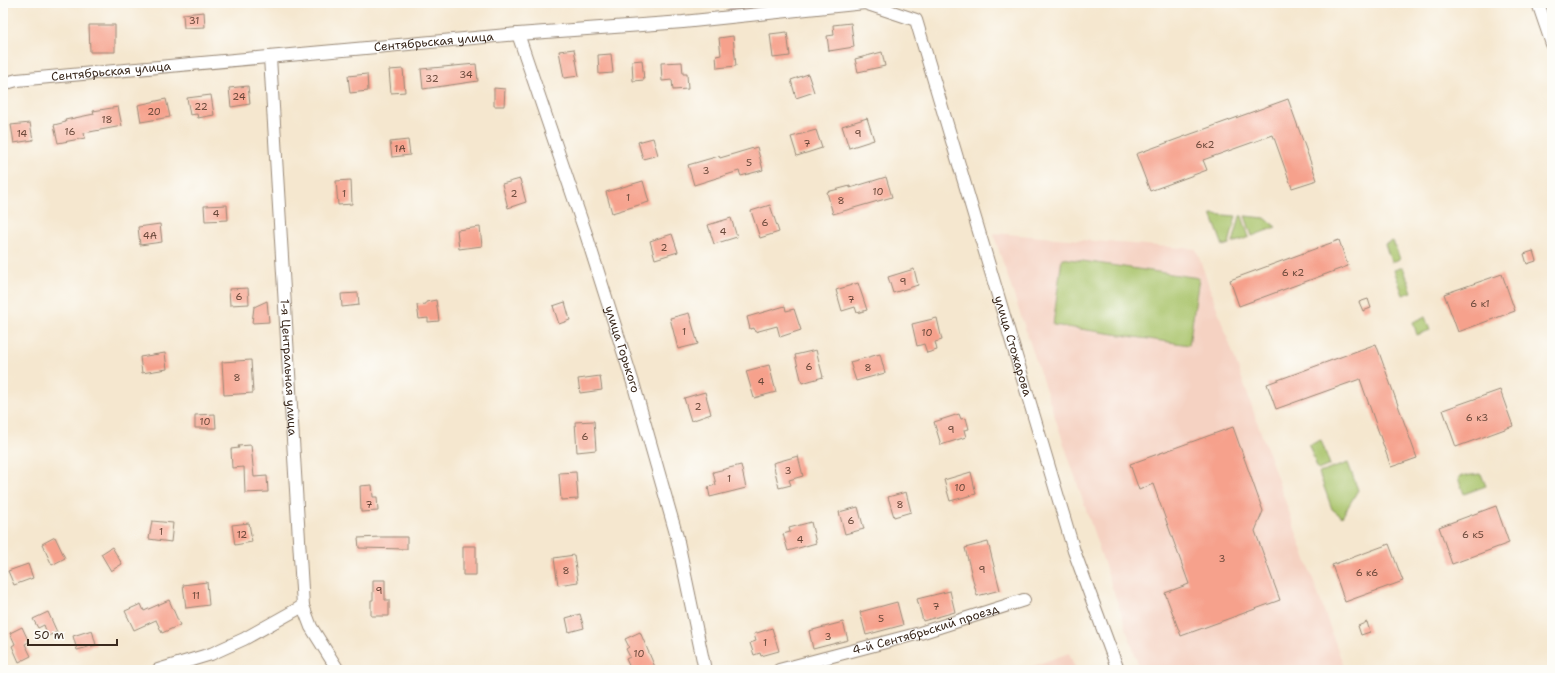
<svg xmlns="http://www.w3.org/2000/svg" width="1555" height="673" font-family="'Shantell Sans',sans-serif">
<rect width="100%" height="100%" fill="#fdfcf7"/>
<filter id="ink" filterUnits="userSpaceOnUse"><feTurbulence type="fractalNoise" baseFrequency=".025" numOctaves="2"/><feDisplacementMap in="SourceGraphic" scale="8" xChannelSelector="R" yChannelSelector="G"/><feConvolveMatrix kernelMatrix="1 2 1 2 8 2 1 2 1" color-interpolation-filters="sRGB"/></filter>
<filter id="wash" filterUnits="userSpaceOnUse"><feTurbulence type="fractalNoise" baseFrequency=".012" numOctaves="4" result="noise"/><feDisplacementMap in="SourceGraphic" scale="16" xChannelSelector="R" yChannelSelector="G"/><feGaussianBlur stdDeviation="0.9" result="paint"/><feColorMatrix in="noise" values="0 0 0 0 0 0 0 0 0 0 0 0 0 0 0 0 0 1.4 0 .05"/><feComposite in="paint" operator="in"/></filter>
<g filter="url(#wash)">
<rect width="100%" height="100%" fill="#f5e7cf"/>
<!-- built -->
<path fill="#f5d2c2" d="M993 233 1196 249 1345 670H1140Z
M1069 653 1076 670H1022Z"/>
<!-- industrial -->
<path fill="#d1bfbd" d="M730 3H828L727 13Z"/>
<!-- green -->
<path fill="#a8c369" stroke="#727644" d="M1211 214 1236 216 1229 244 1223 246Z
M1240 216H1242L1249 237 1233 243Z
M1245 216 1265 218 1276 227 1252 236Z
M1393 241 1400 259 1391 262 1385 244Z
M1062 258 1199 278 1189 345 1053 325Z
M1403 267 1412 292 1403 295 1394 270Z
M1425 317 1430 330 1417 335 1413 322Z
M1321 440 1330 465 1318 470 1309 445Z
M1348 463 1358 490 1342 517 1332 509 1319 473Z
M1481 474 1486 486 1464 494 1458 478 1462 476Z"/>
<!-- water -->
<path fill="#42acc1" stroke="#3e6b70" d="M585 3H643L609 7Z"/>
<g id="blocks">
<!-- building -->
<path fill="#f6a18c" d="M204 12 205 27 184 28 183 14Z
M851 23 854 47 829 51 827 36 834 35 833 25Z
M89 25H115V52H90Z
M787 32 790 56 773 58 770 34Z
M733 36 736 66 717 68 716 56 721 55 719 38Z
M574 49 579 76 564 78 559 51Z
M882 52 885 66 858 72 855 59Z
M611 54 613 73 599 74 598 55Z
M642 60 644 80 633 81 632 61Z
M682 62 683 74H687L688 89 673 90 672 80 662 81 661 63Z
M476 64 478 81 423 89 421 69Z
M403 69 405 92 391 93 389 70Z
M367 74 368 91 350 93 348 76Z
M808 74 814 92 796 98 791 80Z
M248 86 250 104 231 107 229 88Z
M494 88 505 89 504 106H494Z
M211 95 214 115 198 118 197 114 190 115 187 98Z
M166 99 170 117 141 122 138 105Z
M1288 99 1317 180 1292 188 1273 135 1203 160 1207 170 1150 191 1136 154Z
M118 107 122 126 84 133 85 138 58 143 54 125 66 122 65 120 94 114 93 111Z
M867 118 874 140 849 148 842 126Z
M30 123 33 140 14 143 11 125Z
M816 130 822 148 797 156 791 137Z
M653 138 658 155 643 159 638 142Z
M408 140 410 155 392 157 390 142Z
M757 147 763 170 741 176 739 171 694 185 688 165 719 156 720 158Z
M886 177 892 197 833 214 827 192 850 186V188Z
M520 179 526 202 508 208 502 184Z
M351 180 352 204 338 205 336 181Z
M643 181 649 202 612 213 606 192Z
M227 205 228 220 205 221 204 206Z
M770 205 779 232 760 238 751 211Z
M731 218 737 237 714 244 708 225Z
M160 224 162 242 140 245 138 227Z
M480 227 482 246 459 249 457 230Z
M672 234 678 252 655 259 650 241Z
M1339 240 1348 266 1239 306 1230 280Z
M1533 251 1536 261 1527 264 1524 254Z
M914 269 918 285 893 293 888 277Z
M1502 274 1515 311 1458 332 1444 294Z
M858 283 867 310 857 313 855 307 842 311 836 290Z
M248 288 249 304 230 305 229 289Z
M358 293 359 305 342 307 341 294Z
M1368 299 1371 308 1363 311 1359 302Z
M436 300 439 321 428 322V318L419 319 417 305 426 304V302Z
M267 301 269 322 252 323 254 307Z
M565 302 570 320 559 324 553 306Z
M785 306 786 311 794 309 801 330 780 337 777 326 755 332 754 328 750 329 747 317Z
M689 313 698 344 678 349 670 318Z
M937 318 942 340 935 342 937 350 927 353 924 344 917 346 912 324Z
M1376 344 1417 458 1391 467 1360 379 1276 409 1267 384Z
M816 350 823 377 802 383 795 355Z
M165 353 167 369 142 373 140 357Z
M880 354 885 373 856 381 850 362Z
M251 360 253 393 224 395 222 362Z
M769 365 776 392 754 398 746 371Z
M600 376 602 390 580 393 578 379Z
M1500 390 1513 426 1456 447 1443 410Z
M705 392 711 414 691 421 684 398Z
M215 414 216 428H195V415Z
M959 414 961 419 966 418 969 429 964 430 966 437 941 445 934 422Z
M594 421 596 450 577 452 575 422Z
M1233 427 1263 511 1255 531 1280 600 1181 636 1165 593 1189 584 1153 484 1139 490 1130 464Z
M251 445 254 477 267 476 268 492 245 493 244 467 232 468 231 449 239 448 238 446Z
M798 456 803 476 789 480 791 485 779 488 773 463Z
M741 465 746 488 710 497 708 487 716 485 713 472Z
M576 472 578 499 561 500 559 473Z
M971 472 976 494 950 501 944 480Z
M372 485 373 497H377L378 511 361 512 360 486Z
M906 492 911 512 894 517 888 497Z
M1496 506 1509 543 1452 564 1439 527Z
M858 507 864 529 845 534 839 512Z
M152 521 173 523 171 542 149 539Z
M811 522 816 543 788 551 783 534 790 532 789 528Z
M249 523 252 542 235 545 232 525Z
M55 537 65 558 52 565 42 544Z
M380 537H407V549L359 548 358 538Z
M988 542 1000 590 977 596 965 548Z
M1389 544 1403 581 1345 602 1332 565Z
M463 546H476V575H463Z
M112 547 122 564 111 571 101 554Z
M574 555 578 582 558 585 554 558Z
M28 564 33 578 14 585 8 571Z
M373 580H385V600H389V616H371V600H373Z
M207 582 209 605 186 608 183 585Z
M950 591 955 612 923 621 917 599Z
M169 600 180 625 162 633 156 620 134 630 125 611 141 604 144 611Z
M897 602 903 625 866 635 860 612Z
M48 612 57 632 48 636 44 625 38 628 33 619Z
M580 614 584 628 569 632 566 618Z
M843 622 848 640 813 649 809 631Z
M1367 622 1370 632 1361 635 1358 626Z
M22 627 29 642 25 644 31 656 19 662 12 646 15 644 10 633Z
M772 628 779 651 761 656 760 653 754 655 750 643 756 641 754 634Z
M92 630 96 645 77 650 73 636Z
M640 632 655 667 648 670H631L626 659 630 657 626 649 629 647 625 639Z"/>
</g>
</g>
<g filter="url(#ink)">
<use href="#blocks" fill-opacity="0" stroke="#988876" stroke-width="1"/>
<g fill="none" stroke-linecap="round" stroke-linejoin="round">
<!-- minor casing -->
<g stroke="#988876" stroke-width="14">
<g id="minor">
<path d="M1538 3 1552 44"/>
<path id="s1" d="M518 34 586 234 634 386 677 537 705 670"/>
<path id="s2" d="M270 57 303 606 311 627 338 670"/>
<path id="s3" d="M3 84 17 80 518 34 683 22 865 3 916 20 1074 551 1118 670"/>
<path d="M158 670 211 654 244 639 303 606"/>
<path id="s4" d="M779 670 920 633 1024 600"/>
</g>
</g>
<!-- minor -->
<use href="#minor" stroke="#fff" stroke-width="12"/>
</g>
</g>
<g text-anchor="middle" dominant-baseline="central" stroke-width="3.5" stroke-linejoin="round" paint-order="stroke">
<!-- number labels -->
<g font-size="10" fill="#6a483a">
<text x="194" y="20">31</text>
<text x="466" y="74">34</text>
<text x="432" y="78">32</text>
<text x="239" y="96">24</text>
<text x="201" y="106">22</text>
<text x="154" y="111">20</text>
<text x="107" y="119">18</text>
<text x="70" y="131">16</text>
<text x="22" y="133">14</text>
<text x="858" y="133">9</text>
<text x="807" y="143">7</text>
<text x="1205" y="144">6к2</text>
<text x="400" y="148">1А</text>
<text x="749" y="162">5</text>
<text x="706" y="170">3</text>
<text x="878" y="191">10</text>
<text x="344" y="193">1</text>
<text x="514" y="193">2</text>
<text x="628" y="197">1</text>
<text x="841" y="200">8</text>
<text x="216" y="213">4</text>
<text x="765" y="222">6</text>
<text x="723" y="231">4</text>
<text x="150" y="235">4А</text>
<text x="664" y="247">2</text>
<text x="1293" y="272">6 к2</text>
<text x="903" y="281">9</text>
<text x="239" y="296">6</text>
<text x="851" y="299">7</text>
<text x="1480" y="303">6 к1</text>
<text x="684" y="331">1</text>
<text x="927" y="332">10</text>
<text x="809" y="366">6</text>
<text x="868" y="367">8</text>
<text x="237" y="377">8</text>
<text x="761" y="381">4</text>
<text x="698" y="406">2</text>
<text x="1477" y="417">6 к3</text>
<text x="205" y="421">10</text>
<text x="951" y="429">9</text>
<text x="585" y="436">6</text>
<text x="788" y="470">3</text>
<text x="729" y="478">1</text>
<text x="960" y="487">10</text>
<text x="369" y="504">7</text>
<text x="900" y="504">8</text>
<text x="851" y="520">6</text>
<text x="161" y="531">1</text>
<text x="242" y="534">12</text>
<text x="1473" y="534">6 к5</text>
<text x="800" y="539">4</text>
<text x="1222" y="558">3</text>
<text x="982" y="569">9</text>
<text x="566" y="570">8</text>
<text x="1367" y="572">6 к6</text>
<text x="379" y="590">9</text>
<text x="196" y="595">11</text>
<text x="936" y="606">7</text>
<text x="881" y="618">5</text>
<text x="828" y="636">3</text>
<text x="765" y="642">1</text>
<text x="639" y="653">10</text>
</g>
<!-- street labels -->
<g font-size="12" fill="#3b2a1e" stroke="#fdfcf7">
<text stroke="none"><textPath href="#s3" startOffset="433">Сентябрьская улица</textPath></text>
<text stroke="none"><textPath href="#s3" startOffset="109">Сентябрьская улица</textPath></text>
<text stroke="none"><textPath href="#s3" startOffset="1260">улица Стожарова</textPath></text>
<text stroke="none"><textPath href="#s1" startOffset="332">улица Горького</textPath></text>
<text stroke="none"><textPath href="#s2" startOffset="311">1-я Центральная улица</textPath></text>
<text stroke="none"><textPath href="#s4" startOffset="152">4-й Сентябрьский проезд</textPath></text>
</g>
</g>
<!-- margin -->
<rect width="1555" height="673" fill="none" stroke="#fdfcf7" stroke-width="16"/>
<!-- scale -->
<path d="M28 639v6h89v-6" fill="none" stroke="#3b2a1e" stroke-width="2"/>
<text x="34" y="639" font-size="12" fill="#3b2a1e" stroke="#fdfcf7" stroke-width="3" paint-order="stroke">50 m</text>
</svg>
